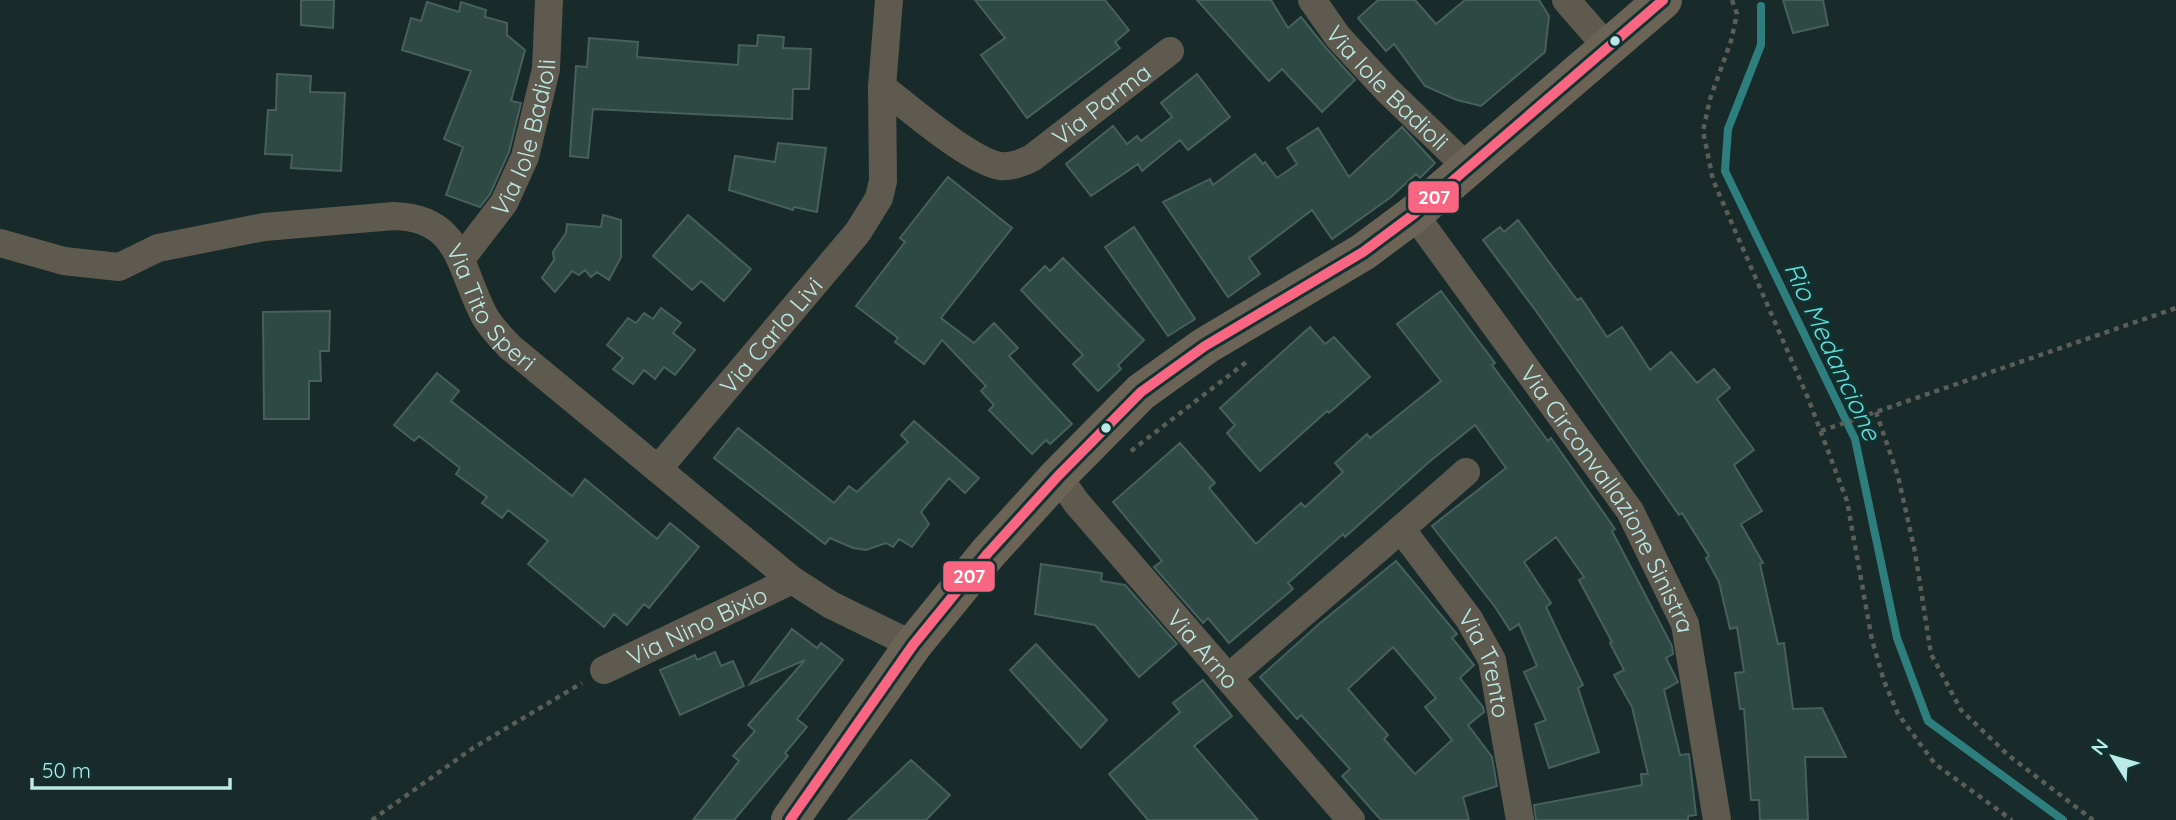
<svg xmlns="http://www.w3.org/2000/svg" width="2176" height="820" font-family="Quicksand,sans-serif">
<rect width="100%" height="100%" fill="#182a2a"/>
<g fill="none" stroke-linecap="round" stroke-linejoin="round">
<!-- stream -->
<path stroke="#2d7e7c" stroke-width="8" d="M1761 6V45L1728 129 1725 171 1855 439 1897 638 1928 721 2063 820"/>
</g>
<!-- building -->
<path fill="#2e4844" stroke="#47605c" stroke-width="2" fill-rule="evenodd" d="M301 0H334L333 28 301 25Z
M975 0H1105L1129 30 1115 42 1120 48 1027 118 981 55 1005 38Z
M1197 0H1271L1288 28 1301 17 1326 48 1355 80 1322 112 1282 69 1269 81Z
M1378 0H1415L1436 24 1465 0H1539L1549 16 1545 52 1481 106 1457 100 1425 86 1394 44 1386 51 1358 18Z
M1783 0H1823L1828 25 1793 33Z
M427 2 459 12 461 2 486 10 485 17 507 23V35L525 50 511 101 521 103 509 152 490 194 480 207 446 195 463 147 444 139 471 71 402 50 411 18 421 21Z
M758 35 784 37 783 48 811 49 809 89H793L792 119 593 109 588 158 570 156 576 66 587 67 589 38 638 42 637 57 738 65 739 45 757 46Z
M277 74 311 76 310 92 345 93 341 171 291 168 292 155 265 154 268 110H276Z
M1197 74 1230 117 1188 150 1180 140 1142 171 1138 164 1091 196 1066 164 1113 126 1127 144 1137 136 1141 141 1172 117 1161 103Z
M1402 127 1435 163 1420 178 1416 174 1391 197 1332 239 1312 210 1249 258 1260 274 1228 297 1163 202 1210 179 1213 185 1255 154 1263 164 1265 162 1277 178 1297 164 1287 148 1318 128 1349 177Z
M778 143 826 148 817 212 794 207 793 210 729 190 735 156 775 162Z
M948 177 1012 228 941 318 974 343 994 323 1018 348 1009 356 1072 424 1050 444 1046 440 1032 454 989 410 994 405 981 391 986 386 942 340 924 364 895 342 898 338 856 306 905 242 900 238Z
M603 215 621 220V257L609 280 597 272 591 277 585 270 579 275 572 271 555 292 542 278 554 260 553 252 566 233 567 224 601 227Z
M688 215 751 269 724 301 701 281 692 290 653 256Z
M1518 220 1577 300 1581 298 1607 337 1622 327 1650 370 1671 352 1697 383 1714 369 1730 388 1717 399 1754 450 1734 465 1762 511 1741 524 1763 563 1760 564 1778 644 1784 643 1793 709 1822 708 1846 757H1805L1808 820H1760L1759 800H1751L1744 709H1740L1735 673 1744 672 1737 627 1730 629 1719 582 1706 558 1709 556 1682 513 1679 515 1536 311 1483 240 1500 227 1504 232Z
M1134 227 1195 319 1168 336 1105 247Z
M1063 258 1144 340 1118 365 1121 369 1098 391 1073 364 1083 355 1021 290 1045 266 1050 271Z
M1441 291 1495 363 1492 365 1548 441 1551 438 1615 529 1612 531 1672 646 1673 654 1666 658 1678 682 1664 690 1680 755 1689 754 1696 815 1688 816V820H1536L1534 805 1642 785 1641 774H1648L1632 707 1614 675 1624 670 1610 643 1612 642 1579 580 1584 577 1556 537 1524 562 1551 603 1546 607 1583 685 1578 688 1599 752 1549 768 1535 724 1546 720 1524 672 1537 666 1519 624 1510 630 1495 607 1432 526 1506 468 1475 425 1429 462 1345 537 1343 534 1288 583 1293 589 1229 643 1208 618 1203 623 1154 567 1162 561 1113 502 1180 443 1215 483 1209 488 1256 544 1301 503 1305 507 1343 472 1335 463 1367 434 1370 438 1441 381 1397 324Z
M661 308 681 323 673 333 695 350 675 375 664 367 655 379 644 370 633 384 613 369 623 358 607 345 628 318 636 323 644 313 653 319Z
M330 311 329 351H320L321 381H309V419H264L263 312Z
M1310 327 1325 344 1334 337 1370 377 1329 413 1327 411 1260 471 1227 433 1235 425 1220 408Z
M437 373 459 391 451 401 572 496 585 479 657 539 670 523 699 547 649 608 644 604 627 625 614 614 604 627 528 564 548 541 508 510 502 518 482 503 487 497 456 474 460 468 419 436 414 441 394 425Z
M914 421 979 478 965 493 949 478 921 512 929 524 912 547 899 539 893 547 886 543 866 550 853 548 830 538 825 544 714 458 738 428 834 503 849 486 857 492 908 442 901 435Z
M1396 561 1457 634 1452 638 1474 665 1460 678 1483 707 1484 712 1468 725 1492 757 1497 786 1463 797 1469 820H1381L1342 776 1350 769 1301 715 1297 719 1260 677 1319 624ZM1393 647 1436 698 1425 707 1452 740 1415 774 1384 739 1388 735 1348 689Z
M1041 564 1102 573 1101 581 1125 585 1177 644 1139 677 1095 625 1035 614Z
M792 629 817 648 821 643 843 660 797 719 807 727 785 753 788 756 734 820H693L739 761 733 756 755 731 748 725 805 660 750 684Z
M1036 644 1107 720 1081 748 1010 670Z
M715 652 721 666 733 661 744 686 680 715 660 670 695 655 697 660Z
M1203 680 1232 716 1194 746 1258 820H1148L1109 774 1180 712 1173 703Z
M911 760 950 795 926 820H848Z"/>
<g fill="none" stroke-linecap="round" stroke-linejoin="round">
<!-- path -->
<path stroke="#5b5e57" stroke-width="4.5" stroke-dasharray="5 5" stroke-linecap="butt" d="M1732 0 1737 14 1731 41 1710 99 1703 131 1713 180 1808 398 1847 501 1872 640 1884 681 1898 714 1935 764 2012 820
M1876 412 1898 476 1915 552 1931 654 1961 710 2008 755 2093 820
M1821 431 2176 308
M1131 451 1249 360
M372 820 473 748 582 683"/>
<!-- street -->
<g stroke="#5f5a4f" stroke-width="28">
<path id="s1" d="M1312 0 1338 37 1388 91 1468 168"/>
<path d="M1566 0 1607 47"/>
<path id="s2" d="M882 87C909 108 970 161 1000 166 1011 167 1022 163 1032 158L1170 51"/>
<path id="s3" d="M1414 214 1630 511 1685 624 1717 820"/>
<path id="s4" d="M0 243 64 261 119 267 158 248 264 227 394 216C462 218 459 269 485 317 492 328 501 338 510 347L792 580 831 605 913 645"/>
<path id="s5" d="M461 259 504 203 525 157 546 69 549 0"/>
<path id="s6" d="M658 469 858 232 879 198 883 181 882 87 889 0"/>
<path id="s7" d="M1058 476 1076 502 1351 820"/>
<path d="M1401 529 1466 472"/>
<path id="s8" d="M604 670 792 580"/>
<path id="s9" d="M1229 677 1401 529 1469 619 1492 660 1520 820"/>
</g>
<!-- secondary -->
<path stroke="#6b6456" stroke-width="38" d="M790 820 913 645 988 553 1058 476 1141 392 1205 346 1363 252 1414 214 1663 0"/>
<!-- bus-1 casing -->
<g stroke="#103231" stroke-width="16">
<path id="bus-1" d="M790 820 913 645 988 553 1058 476 1141 392 1205 346 1363 252 1414 214 1663 0"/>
</g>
<!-- bus-1 -->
<use href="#bus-1" stroke="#fa6682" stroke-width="10"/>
</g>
<!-- markers -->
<g fill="#bae9e6" stroke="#103231" stroke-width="2.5">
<circle cx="1615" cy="41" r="6"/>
<circle cx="1106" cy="428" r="6"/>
</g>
<g text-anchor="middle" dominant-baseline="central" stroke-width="6" stroke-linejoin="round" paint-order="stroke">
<!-- street labels -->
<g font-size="24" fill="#bae9e6" stroke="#103231">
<text stroke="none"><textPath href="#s1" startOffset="116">Via Iole Badioli</textPath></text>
<text stroke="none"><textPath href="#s2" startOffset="264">Via Parma</textPath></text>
<text stroke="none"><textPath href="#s5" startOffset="140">Via Iole Badioli</textPath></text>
<text stroke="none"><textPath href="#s4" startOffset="546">Via Tito Speri</textPath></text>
<text stroke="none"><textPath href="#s6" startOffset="175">Via Carlo Livi</textPath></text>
<text stroke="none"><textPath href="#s3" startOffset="346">Via Circonvallazione Sinistra</textPath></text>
<text stroke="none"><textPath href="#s8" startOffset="103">Via Nino Bixio</textPath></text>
<text stroke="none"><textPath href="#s7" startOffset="226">Via Arno</textPath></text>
<text stroke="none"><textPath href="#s9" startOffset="388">Via Trento</textPath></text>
</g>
<!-- water labels -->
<g font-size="26" font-style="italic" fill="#60deda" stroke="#103231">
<text transform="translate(1833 351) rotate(65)">Rio Medancione</text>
</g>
</g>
<g stroke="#103231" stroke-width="2.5">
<rect x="1407" y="180" width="53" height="34" rx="7" fill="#fa6682"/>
<rect x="942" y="560" width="54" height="33" rx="7" fill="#fa6682"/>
</g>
<g font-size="19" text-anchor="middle" font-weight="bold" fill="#fff">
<text x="1434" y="204">207</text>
<text x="969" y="583">207</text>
</g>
<!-- north arrow -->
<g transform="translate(2113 757) rotate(307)" stroke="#103231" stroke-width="5" paint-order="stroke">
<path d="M0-5L12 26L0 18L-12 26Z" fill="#bae9e6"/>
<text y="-10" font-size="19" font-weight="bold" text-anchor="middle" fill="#bae9e6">N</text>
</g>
<!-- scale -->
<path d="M32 778v10h198v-10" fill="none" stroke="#bae9e6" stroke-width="3.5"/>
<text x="42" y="778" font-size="21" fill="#bae9e6" stroke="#103231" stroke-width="5" paint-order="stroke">50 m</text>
</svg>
